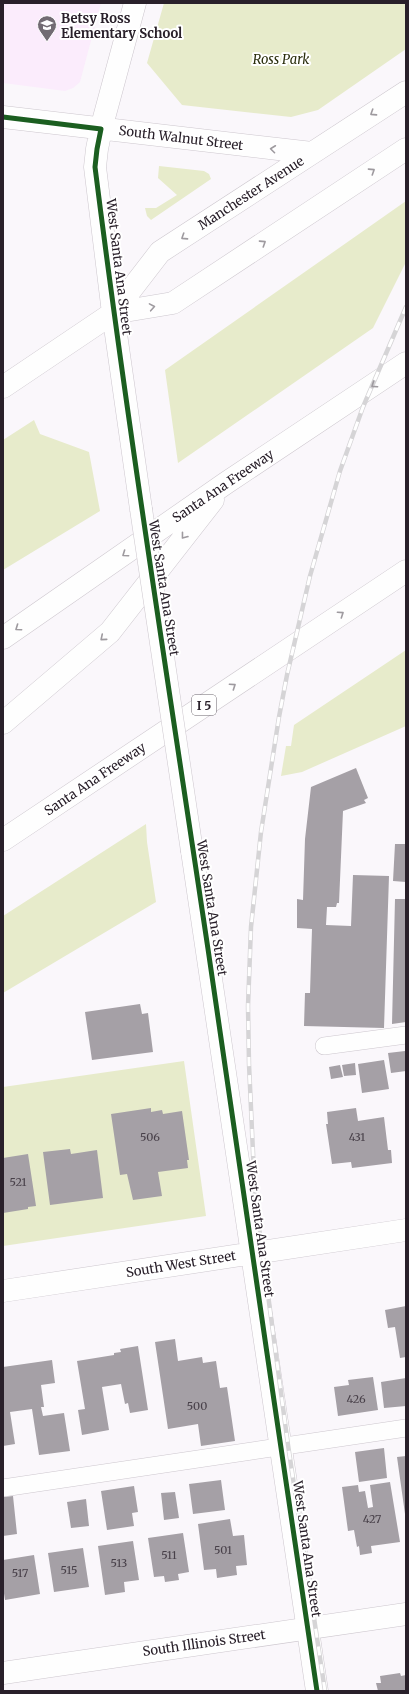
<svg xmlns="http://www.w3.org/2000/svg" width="409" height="1694" font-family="Merriweather,serif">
<rect width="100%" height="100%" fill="#faf7fb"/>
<!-- built -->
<path fill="#fbecfc" d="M3 3H101L80 82 73 88 65 91 3 83Z"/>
<!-- green -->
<path fill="#e7ebcb" d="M164 3H406V49L318 110 291 117 182 105 147 63Z
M159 166 204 171 209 174 211 179 151 220 147 216 145 208H156L177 195 158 178Z
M406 201V262L373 328 178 463 165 370Z
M34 420 40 434 89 452 100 511 3 570V440Z
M406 650V726L302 772 281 776 286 746H291L294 725Z
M146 824 147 842 156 902 3 993V916Z
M184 1061 206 1216 3 1246V1087Z"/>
<!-- building -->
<path fill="#a5a0a6" d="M356 768 368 798 364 800 366 803 343 811 339 903H337L336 907H327L326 925 351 926 353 875 389 876 384 1028 304 1026 305 993H310L312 929 297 928V899L303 900 305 839 311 787Z
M395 844H406V882L393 881Z
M395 899H406V1022L392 1024Z
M140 1004 142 1014 148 1013 153 1052 92 1060 85 1012Z
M405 1051 406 1071 391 1073 388 1053Z
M384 1060 389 1089 362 1093 358 1064Z
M355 1063 356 1075 344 1076 342 1065Z
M340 1065 343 1077 331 1079 329 1067Z
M151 1108V1112L162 1110 163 1114 182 1111 189 1160H187L188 1168 158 1172 162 1196 133 1200 127 1174 120 1175 111 1114Z
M356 1108 358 1121 384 1117 388 1150H391L392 1163 352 1168 351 1162 332 1164 326 1124H328L327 1112Z
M70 1149 71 1154 97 1150 103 1198 50 1205 43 1152Z
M28 1154 36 1206 28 1207V1209L3 1213V1158Z
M406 1306V1357L400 1358 395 1327 388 1328 385 1310Z
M175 1339 178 1361 202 1357 203 1363 216 1361 220 1388 227 1387 235 1441 201 1446 198 1424 168 1429 155 1342Z
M138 1346 148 1410 130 1413 128 1403 125 1404 121 1384 102 1387 109 1430 82 1435 78 1410 85 1409 77 1361 114 1355V1353L121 1352 120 1349Z
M52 1360 55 1383 41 1385 44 1407H41L43 1416 64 1413 70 1451 39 1455 32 1409 10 1412 15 1444 3 1446V1367Z
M373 1377 378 1410 338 1416 334 1387 349 1385 348 1380Z
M406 1378V1406L384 1408 381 1382Z
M384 1448 387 1478 359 1482 355 1452Z
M406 1456V1514H405L397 1457Z
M221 1480 225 1510 193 1514 189 1484Z
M390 1482 400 1542 371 1546 372 1553 360 1555 359 1546 357 1547 354 1530 348 1531 342 1487 358 1485 359 1492 365 1491 368 1508 373 1507 370 1485Z
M134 1486 138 1512 132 1513 134 1526 107 1530 101 1491Z
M175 1492 179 1518 164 1520 161 1493Z
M13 1496 17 1534 3 1536V1497Z
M86 1499 89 1526 71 1528 67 1502Z
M230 1519 233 1536 244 1535 247 1565 236 1566 237 1575 217 1578 216 1569 204 1570 198 1524Z
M183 1533 189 1572 178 1574 179 1580 165 1582 164 1576 154 1577 148 1538Z
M133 1541 139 1580 124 1582 125 1592 105 1595 98 1546Z
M83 1548 89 1587 54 1592 48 1553Z
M34 1555 40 1594 5 1600 3 1587V1560Z
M400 1673 401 1676 406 1675V1691H378L376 1683H381L380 1676Z"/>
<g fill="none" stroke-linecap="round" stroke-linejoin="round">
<!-- lane casing -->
<g stroke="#cdc7ce" stroke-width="18">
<path id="lane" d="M324 1046 406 1035
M3 1488 406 1428"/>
</g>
<!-- street casing -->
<g stroke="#cdc7ce" stroke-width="23">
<path id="street" d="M101 129 135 3
M3 1673 406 1614"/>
</g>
<!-- secondary casing -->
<g stroke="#cdc7ce" stroke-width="23">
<path id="secondary" d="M3 117 312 153
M101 129 97 149 95 167 113 313 141 509
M113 313 173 303 406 149
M3 387 113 313 160 252 406 92
M192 851 317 1691
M3 1291 406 1230"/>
</g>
<!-- highway casing -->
<g stroke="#cdc7ce" stroke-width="23">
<path id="highway" d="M3 638 226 483 406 363
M3 723 110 632 213 500
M3 840 406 571"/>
</g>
<!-- lane -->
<use href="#lane" stroke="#fefefe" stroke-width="17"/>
<!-- street -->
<use href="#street" stroke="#fefefe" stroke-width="22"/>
<!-- secondary -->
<use href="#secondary" stroke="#fefefe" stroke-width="22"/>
<!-- highway -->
<use href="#highway" stroke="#fefefe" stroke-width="22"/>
<!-- rail casing -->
<g stroke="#d5d4d6" stroke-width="4.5">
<path id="rail" d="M325 1691 288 1445 255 1197 249 1064 248 1006 251 927 261 832 279 717 287 675 310 576 340 471 363 407 406 307"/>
</g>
<!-- rail -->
<use href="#rail" stroke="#fff" stroke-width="3" stroke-dasharray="9" stroke-linecap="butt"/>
<!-- secondary-bridge casing -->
<g stroke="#cdc7ce" stroke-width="23" stroke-linecap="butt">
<path id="secondary-bridge" d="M141 509 192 851"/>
</g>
<!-- secondary-bridge -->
<use href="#secondary-bridge" stroke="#fefefe" stroke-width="22"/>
<!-- cycleway casing -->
<g stroke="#fff" stroke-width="8">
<path id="cycleway" d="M3 117 101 129 97 149 95 167C128 429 169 688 208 949 244 1196 280 1444 317 1691"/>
</g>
<!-- cycleway -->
<use href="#cycleway" stroke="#1b5e20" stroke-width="5"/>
</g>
<!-- one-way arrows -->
<defs><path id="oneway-chevron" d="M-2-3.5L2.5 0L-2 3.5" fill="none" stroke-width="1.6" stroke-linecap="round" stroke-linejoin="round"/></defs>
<g stroke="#9e9a9f">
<use href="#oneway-chevron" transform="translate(373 113) rotate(147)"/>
<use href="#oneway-chevron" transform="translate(273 149) rotate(-173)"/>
<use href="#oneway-chevron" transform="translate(372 171) rotate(-33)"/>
<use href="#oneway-chevron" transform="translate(184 237) rotate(147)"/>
<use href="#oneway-chevron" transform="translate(263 243) rotate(-33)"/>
<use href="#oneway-chevron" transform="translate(152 307) rotate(-10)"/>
<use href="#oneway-chevron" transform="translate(374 385) rotate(146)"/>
<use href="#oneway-chevron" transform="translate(184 536) rotate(128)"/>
<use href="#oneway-chevron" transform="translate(125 554) rotate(145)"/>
<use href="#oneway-chevron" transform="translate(341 614) rotate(-34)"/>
<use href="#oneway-chevron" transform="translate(18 628) rotate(145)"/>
<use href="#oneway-chevron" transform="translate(103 638) rotate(140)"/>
<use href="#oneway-chevron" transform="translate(233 686) rotate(-34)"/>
</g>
<!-- icons -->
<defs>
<g id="school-pin" transform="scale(1)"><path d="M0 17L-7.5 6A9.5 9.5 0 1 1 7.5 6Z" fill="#726b73" stroke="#fff"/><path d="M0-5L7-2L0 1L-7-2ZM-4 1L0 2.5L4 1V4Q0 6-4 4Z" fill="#fff"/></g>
</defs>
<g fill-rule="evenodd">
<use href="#school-pin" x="47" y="25"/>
</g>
<g text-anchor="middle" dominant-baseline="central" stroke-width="4" stroke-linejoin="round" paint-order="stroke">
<!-- number labels -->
<g font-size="11" fill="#484049">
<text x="150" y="1137">506</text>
<text x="357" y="1137">431</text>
<text x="18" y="1182">521</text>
<text x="356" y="1399">426</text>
<text x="197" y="1406">500</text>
<text x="372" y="1519">427</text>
<text x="223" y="1550">501</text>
<text x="169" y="1555">511</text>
<text x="119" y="1563">513</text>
<text x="69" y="1570">515</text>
<text x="20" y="1573">517</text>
</g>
<!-- shield labels -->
<rect fill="#fff" stroke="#69636a" stroke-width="1" x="192" y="695" width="24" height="20" rx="3"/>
<g font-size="12" font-weight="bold" fill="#29202a">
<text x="204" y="705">I 5</text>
</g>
<!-- poi labels -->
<g font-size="13" font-weight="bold" fill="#29202a" stroke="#fff" text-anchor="start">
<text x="61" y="18">Betsy Ross<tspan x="61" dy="15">Elementary School</tspan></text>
</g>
<!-- park labels -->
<g font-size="13" font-style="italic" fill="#292d0c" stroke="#fff">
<text x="281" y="59">Ross Park</text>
</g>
<!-- street labels -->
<g font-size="13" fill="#29202a" stroke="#fff">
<text transform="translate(181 138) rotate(7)">South Walnut Street</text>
<text transform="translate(251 193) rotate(-33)">Manchester Avenue</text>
<text transform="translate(119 267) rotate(83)">West Santa Ana Street</text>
<text transform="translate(223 486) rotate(-34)">Santa Ana Freeway</text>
<text transform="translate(164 588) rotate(81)">West Santa Ana Street</text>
<text transform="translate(95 779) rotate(-34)">Santa Ana Freeway</text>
<text transform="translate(212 908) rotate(81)">West Santa Ana Street</text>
<text transform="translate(260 1229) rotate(82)">West Santa Ana Street</text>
<text transform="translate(181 1264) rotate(-9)">South West Street</text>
<text transform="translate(307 1549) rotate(82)">West Santa Ana Street</text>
<text transform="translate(204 1643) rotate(-8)">South Illinois Street</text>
</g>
</g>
<!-- border -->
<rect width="409" height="1694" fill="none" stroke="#29202a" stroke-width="8"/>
</svg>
